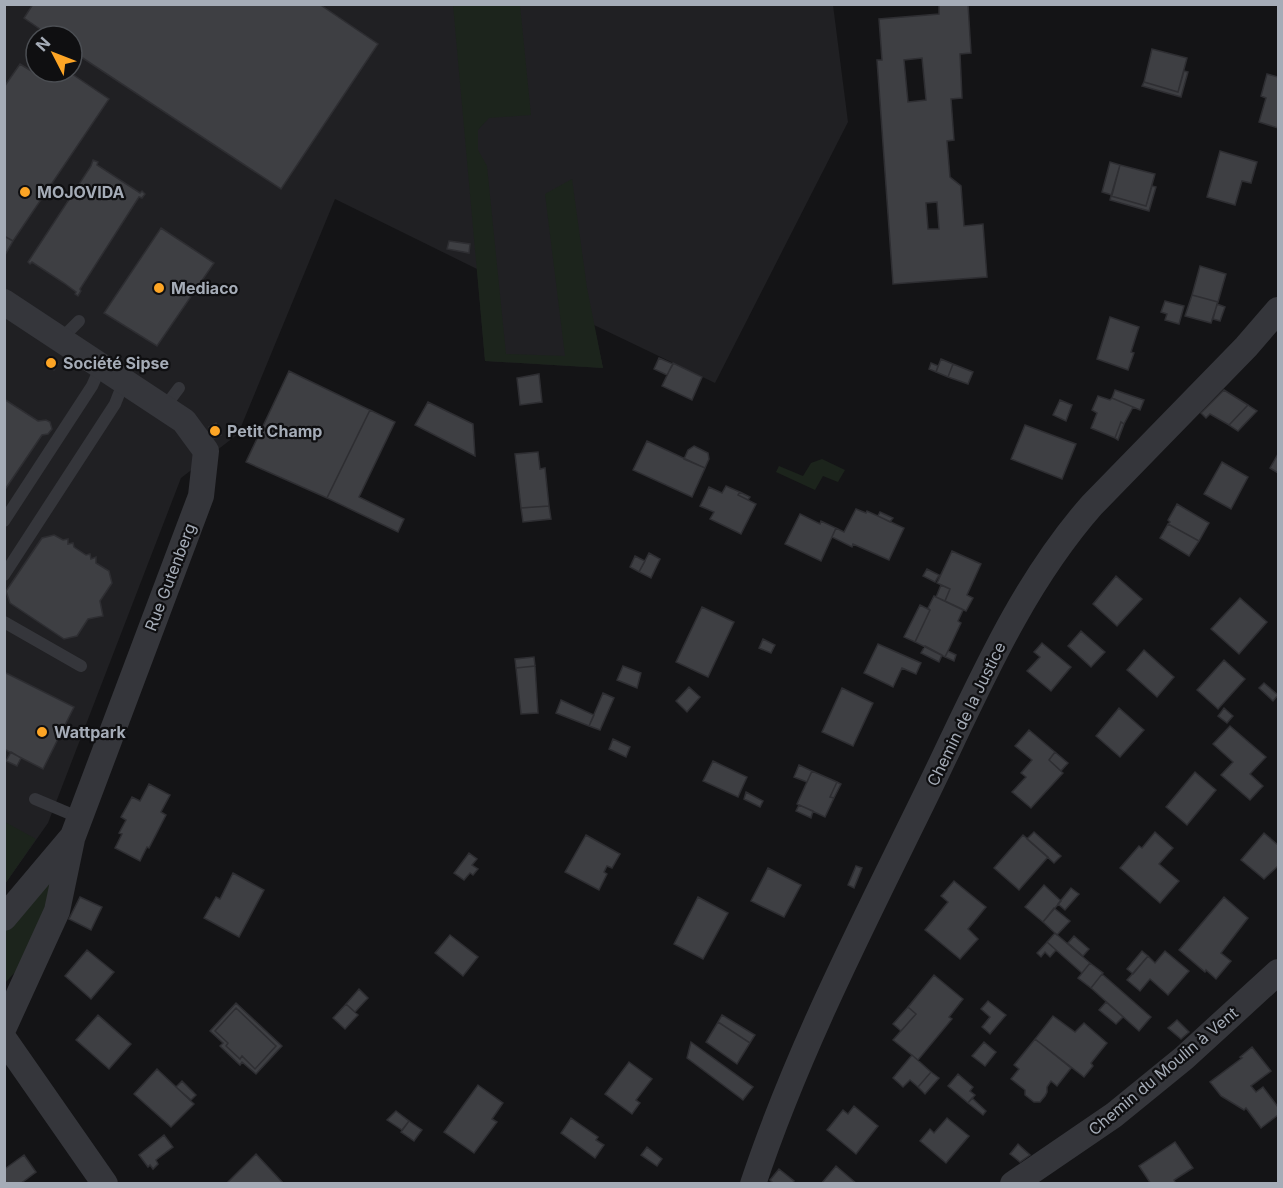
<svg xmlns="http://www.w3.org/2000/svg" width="1283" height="1188" font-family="Inter,sans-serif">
<rect width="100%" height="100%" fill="#141416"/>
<!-- built -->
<path fill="#202023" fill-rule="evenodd" d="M5 5H833L848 122 715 383 594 325 603 368 485 361 477 269 335 199 238 434 181 478 48 823 5 884ZM36 36H72V72H36Z"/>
<!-- green -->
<path fill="#1c241c" d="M453 5H520L531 115 489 118 478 130V150L487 166 506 354 565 356 545 194 572 179 587 288 603 368 485 361Z
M822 459 845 470 838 482 823 476 815 490 776 472 779 466 803 476 811 463Z
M5 822 36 839 5 884Z
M50 872 58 876 21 966 5 983 4 932Z"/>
<!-- building -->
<path fill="#3e3f43" stroke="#2e2e32" stroke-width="1.5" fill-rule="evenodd" d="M33 4H319L378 44 281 189 72 51V36H50L24 18Z
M968 4 971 53 960 54 962 98 951 99 954 140 947 141 950 177 961 186 964 226 983 224 987 277 893 284 877 60H882L879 19 939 14V5ZM922 58 926 100 908 102 904 60ZM937 202 939 229H928L926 203Z
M1152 49 1187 58 1178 92 1144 82Z
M20 64 41 77 45 72H69L109 99 13 241 4 236V87Z
M1184 71 1188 72 1181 97 1142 86 1144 82 1178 92Z
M1267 74 1278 77V128L1259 122 1266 98 1261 96Z
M1220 151 1257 162 1251 183 1242 181 1235 205 1207 197Z
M93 160 98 162 97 165 140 193 142 191 145 194 142 198 139 197 80 289 81 291 78 296 75 294 76 292 64 283 32 262 30 264 28 262 91 166Z
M1110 162 1120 165 1112 195 1102 192Z
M1120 165 1155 174 1146 206 1111 196Z
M1152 186 1156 187 1149 211 1110 200 1111 196 1146 206Z
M161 228 214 263 157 346 104 313Z
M4 236 13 241 5 255H4Z
M449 241 470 244 469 253 447 249Z
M1200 266 1226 274 1218 302 1192 295Z
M1192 295 1218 302 1211 323 1185 316Z
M1165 301 1184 306 1179 324 1165 320 1167 314 1161 312Z
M1217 304 1225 307 1220 321 1213 319Z
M1110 317 1139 327 1131 352 1134 353 1128 370 1097 359Z
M48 357 58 364 54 370 44 363Z
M659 358 673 364 667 375 654 369Z
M941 359 953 364 948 377 936 372Z
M673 363 702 377 692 400 662 386Z
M931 363 938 366 936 372 929 369Z
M953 364 973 372 968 384 948 377Z
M289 371 370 410 327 498 246 462Z
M539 374 542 402 520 405 517 378Z
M1115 390 1144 400 1140 410 1112 398Z
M1224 390 1248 405 1229 425 1210 414 1206 418 1201 413Z
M1098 396 1110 400 1112 398 1133 407 1124 424 1121 422 1115 438 1091 428 1097 413 1092 410Z
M4 399 38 421 46 420 50 422 52 429 48 434 42 435 4 491Z
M1060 400 1072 405 1066 421 1053 415Z
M428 402 473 424 475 456 415 425Z
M1248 405 1257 411 1238 431 1229 425Z
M370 410 395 422 359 497 404 519 398 532 327 498Z
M1121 422 1124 424 1118 440 1115 438Z
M216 423 221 435 214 438 209 427Z
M1025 425 1076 444 1062 479 1011 459Z
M647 441 705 468 692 497 633 470Z
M694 446 708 453 709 459 705 468 684 459 688 450Z
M538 452 540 469 545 468 549 506 521 508 515 454Z
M1278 454V473L1270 468Z
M1222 462 1248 477 1231 509 1204 494Z
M726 486 740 492 738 495 756 504 741 534 710 519 714 512 700 506 709 487 722 493Z
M740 492 750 497 748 500 738 495Z
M1177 504 1209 523 1199 541 1168 524 1170 522 1168 520Z
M549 506 551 519 523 522 521 508Z
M856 509 866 513 867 511 904 528 889 560 853 544 852 547 832 537 836 528 844 532Z
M880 512 893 518 890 522 878 516Z
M800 514 820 524 821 521 836 528 821 561 785 544Z
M1168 524 1199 541 1189 556 1160 538Z
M54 535 63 540 68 539V544L73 543 74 547 86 555 90 554 91 559 96 557V563L109 571 112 583 100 601 103 616 88 619 77 636 64 639 10 603 6 591 42 538Z
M952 551 981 564 967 595 973 598 966 611 945 601 950 589 937 583Z
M649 553 660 559 651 578 639 572Z
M635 556 645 561 639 572 630 567Z
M927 569 939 575 935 582 923 576Z
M1116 576 1142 599 1117 626 1093 604Z
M941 585 950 589 945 601 936 597Z
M934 596 963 610 958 621 961 623 945 657 915 642 930 610 928 608Z
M1240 598 1267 622 1239 654 1211 629Z
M920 605 930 610 915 642 904 637Z
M702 607 734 622 708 677 676 662Z
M1081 631 1105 652 1091 667 1068 646Z
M763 639 775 645 771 653 759 648Z
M1042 643 1071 667 1051 691 1027 671 1040 657 1034 652Z
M878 644 921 663 916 674 902 668 893 687 864 673Z
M925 646 942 655 939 662 921 653Z
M1144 650 1174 677 1157 697 1127 670Z
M948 651 956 655 954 661 945 657Z
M534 657 535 666 516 668 515 659Z
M1224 660 1245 679 1218 709 1197 690Z
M535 666 538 713 521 714 516 668Z
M623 666 641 673 637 688 617 680Z
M4 672 74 707 43 769 4 749Z
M1264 683 1278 695 1273 701 1259 688Z
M689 687 700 697 687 712 676 701Z
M842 688 873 703 853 746 822 732Z
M603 693 614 698 600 730 589 726Z
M561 700 594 715 589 726 556 713Z
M1119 708 1144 730 1120 757 1096 736Z
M1224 708 1233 716 1227 723 1218 716Z
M1230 726 1266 757 1250 774 1263 786 1250 800 1221 775 1233 762 1213 744Z
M1029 730 1055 752 1049 760 1063 773 1031 808 1012 792 1026 777 1021 773 1032 760 1015 746Z
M613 739 630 747 626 757 609 749Z
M11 752 21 758 17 766 6 761Z
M1055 752 1068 763 1061 771 1049 760Z
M713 761 747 777 738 797 703 781Z
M799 765 812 771 807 782 794 777Z
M812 771 837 782 830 797 834 798 825 817 797 804Z
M1195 772 1216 790 1187 825 1166 807Z
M837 782 841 784 834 798 830 797Z
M149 784 170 795 161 812 166 815 149 848 147 847 140 861 115 848 122 834 119 833 126 820 121 817 132 797 140 801Z
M746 792 763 801 760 807 744 799Z
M799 805 813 811 811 818 796 811Z
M1034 832 1061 856 1054 863 1027 839Z
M1155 832 1173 848 1159 864 1179 881 1160 903 1120 868 1139 846 1142 848Z
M1264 833 1278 845V866L1264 879 1241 860Z
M586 835 620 854 612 868 607 866 604 872 607 874 599 890 565 872Z
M1023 835 1048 857 1019 890 994 868Z
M469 853 477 859 472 865 478 869 473 875 470 873 464 880 454 873Z
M856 866 862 868 854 888 848 885Z
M768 868 801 885 784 917 751 901Z
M233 873 264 890 239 937 204 918 216 897 220 899Z
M954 881 986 907 968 929 978 939 960 959 925 930 948 902 941 896Z
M1044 885 1061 901 1043 922 1025 907Z
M1071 888 1079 894 1065 910 1058 904Z
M80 897 102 907 91 930 69 919Z
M698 897 728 913 703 959 674 944Z
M1224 897 1248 918 1221 953 1231 961 1216 979 1206 970 1205 972 1179 950Z
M1054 908 1070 921 1057 935 1043 922Z
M1055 933 1090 963 1082 973 1047 942Z
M450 935 478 957 463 976 435 953Z
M1074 936 1089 949 1083 956 1068 943Z
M1047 942 1056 950 1050 957 1045 952 1041 957 1037 953Z
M87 950 114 972 91 999 65 976Z
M1142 951 1148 956 1133 974 1127 969Z
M1165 951 1189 971 1168 995 1150 979 1140 991 1127 980 1148 956 1155 963Z
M1090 963 1103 973 1091 988 1078 978Z
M1102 974 1151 1017 1139 1031 1091 988Z
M934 975 963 999 949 1017 952 1019 918 1060 893 1040 916 1014 908 1007Z
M359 989 368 998 355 1012 346 1004Z
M988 1001 1006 1015 990 1034 982 1027 990 1017 981 1009Z
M1106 1002 1123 1017 1116 1024 1099 1010Z
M236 1003 282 1046 256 1074 242 1062 240 1065 220 1046 223 1043 210 1031ZM236 1008 276 1046 255 1069 242 1056 240 1059 226 1046 228 1043 215 1031Z
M346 1004 358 1015 345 1029 333 1018Z
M908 1007 916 1014 901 1031 893 1024Z
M236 1008 276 1046 255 1069 242 1056 240 1059 226 1046 228 1043 215 1031Z
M98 1015 131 1044 109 1069 76 1040Z
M722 1015 755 1035 750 1043 718 1022Z
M1053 1016 1075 1032 1084 1023 1107 1043 1091 1063 1093 1066 1084 1077 1035 1039Z
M1177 1020 1189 1032 1181 1039 1168 1028Z
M718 1022 750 1043 737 1064 706 1042Z
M1035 1039 1071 1068 1057 1086 1051 1081 1047 1087V1092L1045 1096 1040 1102H1034L1025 1095V1090L1011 1079 1019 1069 1014 1065Z
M691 1042 753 1087 743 1100 687 1058Z
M984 1042 996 1052 985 1066 972 1056Z
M1252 1047 1271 1071 1251 1086 1256 1092 1263 1087 1278 1107V1115L1261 1128 1246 1108 1244 1110 1221 1096 1210 1082 1242 1058 1240 1057Z
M912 1055 931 1072 918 1087 910 1080 903 1087 893 1078Z
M629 1062 652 1079 636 1100 640 1103 632 1114 605 1094Z
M157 1069 194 1104 171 1127 134 1094Z
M931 1072 939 1078 925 1094 918 1087Z
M958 1074 973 1087 970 1091 975 1095 968 1103 948 1086Z
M182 1081 196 1095 191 1100 176 1087Z
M478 1085 503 1103 492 1119 497 1122 474 1153 444 1132Z
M972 1098 986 1111 983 1115 968 1103Z
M854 1106 878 1126 856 1154 827 1130 843 1110 848 1114Z
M396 1111 409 1121 402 1130 387 1120Z
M571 1118 598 1137 596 1140 604 1145 595 1158 561 1133Z
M947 1118 969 1136 946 1163 920 1141 930 1129 934 1133Z
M409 1121 422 1130 414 1141 401 1132Z
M164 1135 173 1147 156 1160 158 1164 153 1169 150 1165 148 1167 139 1155Z
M1175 1142 1193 1168 1174 1180 1176 1184H1151L1139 1166Z
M1018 1144 1030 1155 1020 1162 1010 1154Z
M647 1147 662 1159 657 1166 641 1155Z
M256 1154 284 1184H226Z
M24 1155 36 1172 20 1184H4V1167L6 1168Z
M836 1166 857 1184H821Z
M779 1169 794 1181 792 1184H774L770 1180Z"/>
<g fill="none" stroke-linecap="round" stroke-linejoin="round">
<!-- service -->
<path stroke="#35363b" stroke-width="12" d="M61 339 79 321
M164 408 179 388
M4 521 92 386 101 366
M4 575 115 404 124 381
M4 622 81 666
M35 799 80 818"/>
<!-- minor -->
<path stroke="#35363b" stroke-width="26" d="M4 302 184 421 206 451 201 496 73 836 4 918
M4 1027 57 911 72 839
M4 1039 105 1184
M753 1184C798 1049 864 922 926 795 975 695 1018 589 1092 505L1246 347 1278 310
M1013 1184 1114 1115 1184 1058 1278 972"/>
</g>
<!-- markers -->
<g fill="#fda525" stroke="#0f0f11" stroke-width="2">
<circle cx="25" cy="192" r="6"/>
<circle cx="159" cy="288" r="6"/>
<circle cx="51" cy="363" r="6"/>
<circle cx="215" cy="431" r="6"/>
<circle cx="42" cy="732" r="6"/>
</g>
<g text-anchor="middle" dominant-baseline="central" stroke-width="4.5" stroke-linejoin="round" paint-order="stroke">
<!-- poi labels -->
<g font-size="16" font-weight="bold" fill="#a5acb7" stroke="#0f0f11" text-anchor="start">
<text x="37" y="192">MOJOVIDA</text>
<text x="171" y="288">Mediaco</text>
<text x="63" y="363">Société Sipse</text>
<text x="227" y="431">Petit Champ</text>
<text x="54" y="732">Wattpark</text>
</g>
<!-- street labels -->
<g font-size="16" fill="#a5acb7" stroke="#0f0f11">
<text transform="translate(170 577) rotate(-69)">Rue Gutenberg</text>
<text transform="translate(966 714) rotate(-64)">Chemin de la Justice</text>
<text transform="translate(1163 1071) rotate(-40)">Chemin du Moulin à Vent</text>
</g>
</g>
<!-- border -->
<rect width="1283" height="1188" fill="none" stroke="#a5acb7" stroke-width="12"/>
<!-- north arrow -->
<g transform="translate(54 54) rotate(312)"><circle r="28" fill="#0f0f11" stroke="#4b4e53" stroke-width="1.5"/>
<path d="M0-4.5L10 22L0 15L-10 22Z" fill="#fda525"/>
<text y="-9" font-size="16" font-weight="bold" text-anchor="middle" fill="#a5acb7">N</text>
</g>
</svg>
